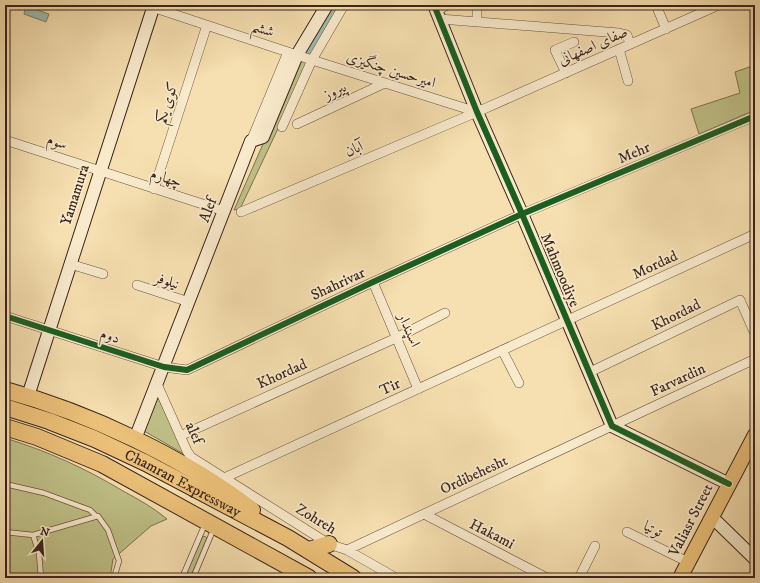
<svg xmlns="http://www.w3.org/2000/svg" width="760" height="583" font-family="'IM FELL DW Pica',Amiri,serif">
<rect width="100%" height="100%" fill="#f6dfb0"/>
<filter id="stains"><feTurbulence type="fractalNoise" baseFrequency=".005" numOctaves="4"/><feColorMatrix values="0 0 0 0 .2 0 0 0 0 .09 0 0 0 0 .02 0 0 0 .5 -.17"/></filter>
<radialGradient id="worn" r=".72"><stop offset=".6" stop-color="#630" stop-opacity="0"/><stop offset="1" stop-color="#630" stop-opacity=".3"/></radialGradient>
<!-- green -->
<path fill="#c0c188" stroke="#7e7352" d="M300 60 309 63 240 209 234 210Z
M755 65V110L699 134 691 109 740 93 735 72Z
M156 393 184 454 144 431Z
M5 438C47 451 85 468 123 491 138 499 154 508 167 519L151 526 113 559 110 578H5Z
M203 536 206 537 207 538 191 576H188L187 574 188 570Z"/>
<!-- water -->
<path fill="#9dbcb1" stroke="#768075" d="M334 5H341L311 57 303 55Z
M26 6 49 14 46 22 24 14Z"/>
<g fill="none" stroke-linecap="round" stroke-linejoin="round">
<!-- lane casing -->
<g stroke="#6a5441" stroke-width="6">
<path id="lane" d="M5 484 44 493 90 510 96 516
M5 532 33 535 39 553 41 578
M33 535 98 516 108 530 119 561 114 578
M182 578 205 524
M193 578 214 528"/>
</g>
<!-- street casing -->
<g stroke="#6a5441" stroke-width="10">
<path id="street" d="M146 5 312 60 477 112
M656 5 666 29
M436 11 447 5
M440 19 619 33 627 35 630 44
M477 21V5
M619 49 628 81
M566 73 555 50 574 42
M297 124 385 83
M282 127 312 60 344 5
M5 140 224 211
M251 141 288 52
M154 189 207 25
M241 212 477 112 719 5
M70 264 103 274
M373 282 418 389
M137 285 189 302
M5 316 164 367 187 370 373 282 522 214 755 116
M502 350 519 383
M590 372 740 300 755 334
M157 384 187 451 191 457 329 544 347 550 396 578
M180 436 396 338 445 313
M224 478 755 234
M424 514 547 578
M627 532 688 562
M347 550 755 359
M579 578 595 546"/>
</g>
<!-- secondary casing -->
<g stroke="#3b251c" stroke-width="14">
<path id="secondary" d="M434 5 477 112 522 214 612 426 729 484
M28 396 154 5
M135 439 251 141 263 137 297 55 327 5
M717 522 755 559"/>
</g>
<!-- primary casing -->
<g stroke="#3b251c" stroke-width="16">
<path id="primary" d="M680 578 755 435"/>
</g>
<!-- highway casing -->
<g stroke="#3b251c" stroke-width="18">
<g id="highway">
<path d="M5 390C89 413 183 457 252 510"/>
<path id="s1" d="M5 407 49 421 95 439 146 463 288 538 353 578"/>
<path d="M5 427 37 437 102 464 309 578"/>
<path d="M309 550 329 544"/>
</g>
</g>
<!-- lane -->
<use href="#lane" stroke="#f9eacc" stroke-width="4.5"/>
<!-- street -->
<use href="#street" stroke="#f9eacc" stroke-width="9"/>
<!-- secondary -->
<use href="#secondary" stroke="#f9eacc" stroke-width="12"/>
<!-- primary -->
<use href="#primary" stroke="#ebc078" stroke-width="14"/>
<!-- highway -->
<use href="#highway" stroke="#ebc078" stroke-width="16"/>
<!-- cycleway casing -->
<g stroke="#f9eacc" stroke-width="8">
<path id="cycleway" d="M434 5 477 112 522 214 612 426 729 484
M5 316 164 367 187 370 373 282 522 214 755 116"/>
</g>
<!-- cycleway -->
<use href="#cycleway" stroke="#1b5e20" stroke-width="6"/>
</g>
<g text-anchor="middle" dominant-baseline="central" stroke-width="3.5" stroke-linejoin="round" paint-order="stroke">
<!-- street labels -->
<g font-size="15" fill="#3b251c" stroke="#f9eacc">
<text transform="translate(263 29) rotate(18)">ششم</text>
<text transform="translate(593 46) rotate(-24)">صفای اصفهانی</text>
<text transform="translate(391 70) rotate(17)">امیرحسین چنگیزی</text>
<text transform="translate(335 91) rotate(-25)">پیروز</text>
<text transform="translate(167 103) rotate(-72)">کوی یکم</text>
<text transform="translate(57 142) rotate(18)">سوم</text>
<text transform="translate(354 149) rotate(-23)">آبان</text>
<text transform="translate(634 153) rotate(-23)">Mehr</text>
<text transform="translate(166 178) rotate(18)">چهارم</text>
<text transform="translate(75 195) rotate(-72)">Yamamura</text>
<text transform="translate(208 210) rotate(-69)">Alef</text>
<text transform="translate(655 265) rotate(-25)">Mordad</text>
<text transform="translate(560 270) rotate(67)">Mahmoodiye</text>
<text transform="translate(167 281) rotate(18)">نیلوفر</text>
<text transform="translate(338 284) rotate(-25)">Shahrivar</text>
<text transform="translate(676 315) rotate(-26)">Khordad</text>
<text transform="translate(409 330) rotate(67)">اسپندار</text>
<text transform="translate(110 336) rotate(18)">دوم</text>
<text transform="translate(282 374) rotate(-24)">Khordad</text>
<text transform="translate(678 380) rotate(-25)">Farvardin</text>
<text transform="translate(390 387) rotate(-25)">Tir</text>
<text transform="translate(194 433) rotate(65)">alef</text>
<text transform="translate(474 475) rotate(-25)">Ordibehesht</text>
<text stroke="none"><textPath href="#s1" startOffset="194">Chamran Expressway</textPath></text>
<text transform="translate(316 519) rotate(31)">Zohreh</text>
<text transform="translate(691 520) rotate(-63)">Valiasr Street</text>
<text transform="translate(653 529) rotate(26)">توتیا</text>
<text transform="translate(492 534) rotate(27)">Hakami</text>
</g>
</g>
<!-- margin -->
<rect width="760" height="583" fill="none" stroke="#f6dfb0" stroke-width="20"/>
<rect x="6" y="6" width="748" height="571" fill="none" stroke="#3b251c" stroke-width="2"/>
<rect x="10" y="10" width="740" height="563" fill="none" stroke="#3b251c"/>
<!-- north arrow -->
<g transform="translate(42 541) rotate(17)" stroke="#f9eacc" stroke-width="3" paint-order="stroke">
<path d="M0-3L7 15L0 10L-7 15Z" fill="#3b251c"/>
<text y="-6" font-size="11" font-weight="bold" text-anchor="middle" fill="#3b251c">N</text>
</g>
<rect width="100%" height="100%" filter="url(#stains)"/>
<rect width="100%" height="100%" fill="url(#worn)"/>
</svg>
